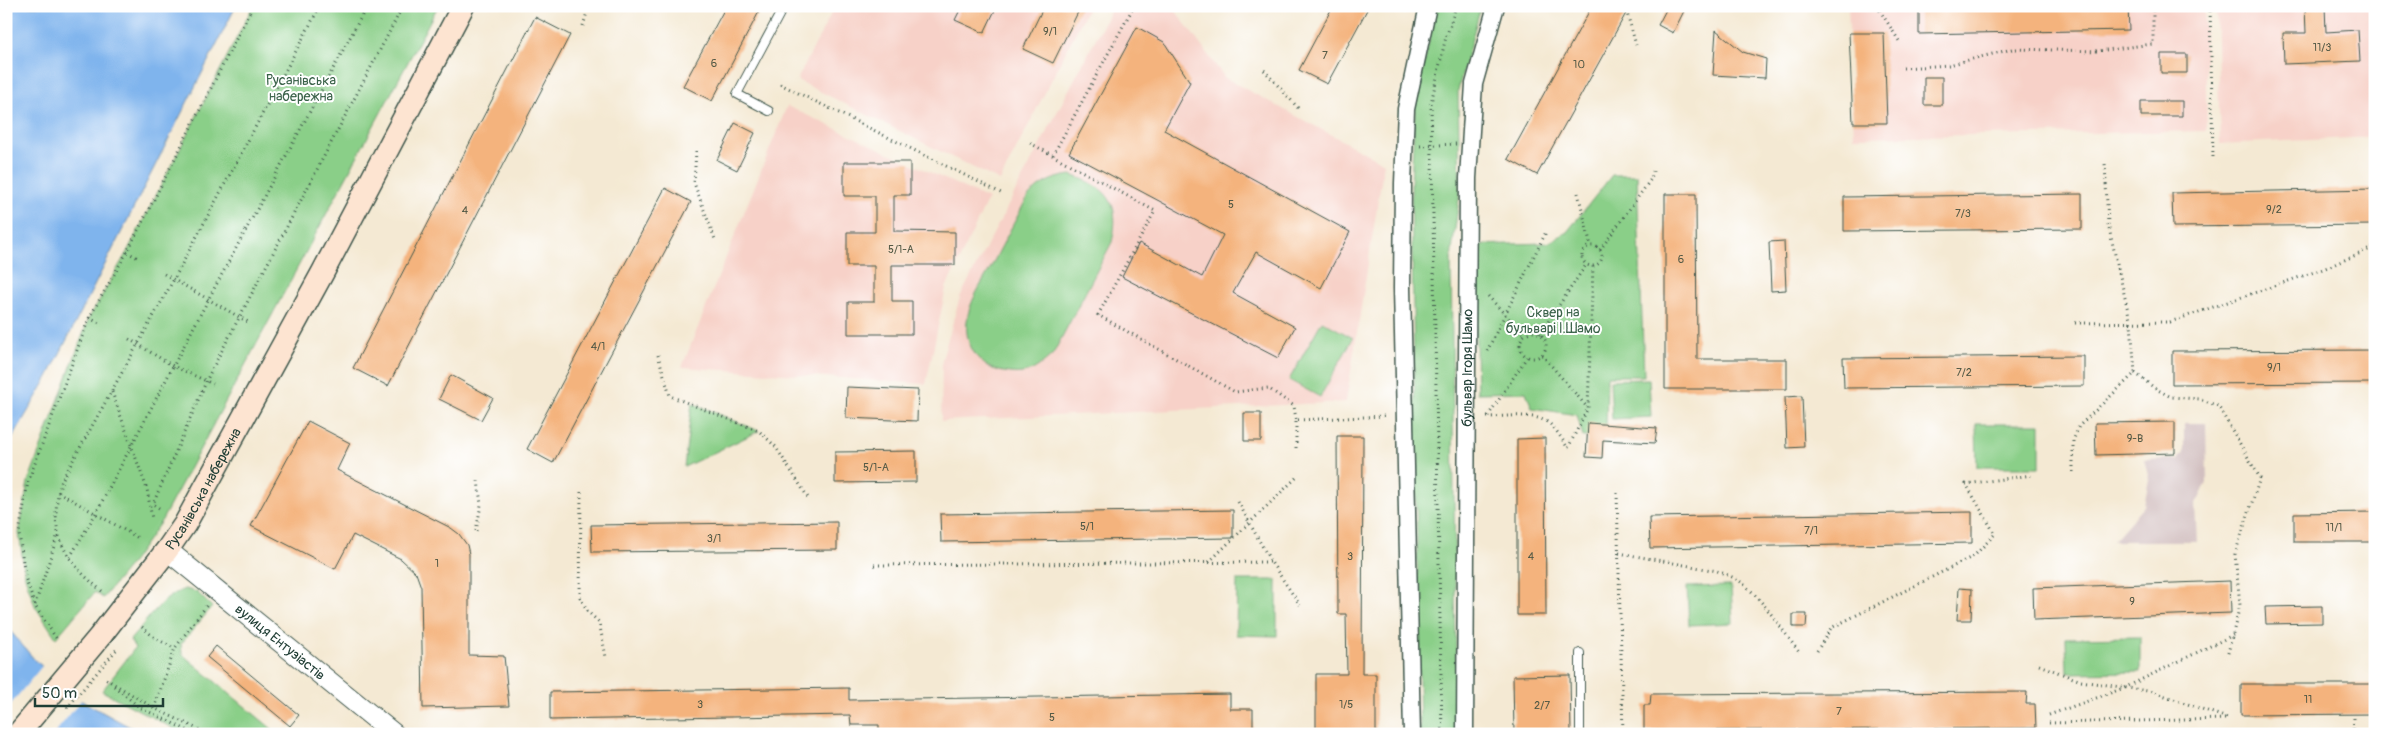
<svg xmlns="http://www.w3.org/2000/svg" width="2381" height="740" font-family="Pangolin,sans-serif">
<rect width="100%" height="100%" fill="#fff"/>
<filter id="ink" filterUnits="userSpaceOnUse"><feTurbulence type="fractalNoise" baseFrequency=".02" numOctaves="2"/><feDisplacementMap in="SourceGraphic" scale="10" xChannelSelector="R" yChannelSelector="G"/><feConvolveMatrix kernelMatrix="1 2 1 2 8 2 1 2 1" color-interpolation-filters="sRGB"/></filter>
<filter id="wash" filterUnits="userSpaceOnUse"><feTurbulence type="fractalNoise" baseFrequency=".0096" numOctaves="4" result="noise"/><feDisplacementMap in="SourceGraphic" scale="20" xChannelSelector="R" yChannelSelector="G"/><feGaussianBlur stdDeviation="1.12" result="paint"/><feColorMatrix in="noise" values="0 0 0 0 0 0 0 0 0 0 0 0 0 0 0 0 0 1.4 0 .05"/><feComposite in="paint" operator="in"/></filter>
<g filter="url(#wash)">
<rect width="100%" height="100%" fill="#f4e9d3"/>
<!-- built -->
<path fill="#f7d1c8" d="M835 6H1089L1000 181 797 80Z
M1113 6H1172L1225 78 1384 163 1346 402 941 421 942 360 960 297Z
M1848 6H2204L2207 131 1854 137Z
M2216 6H2375V137L2220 144Z
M787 106 988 199 946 288 926 384 682 367Z"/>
<!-- industrial -->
<path fill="#d2bfc0" d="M2184 423H2206L2207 483 2195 505 2197 541H2113L2144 506 2149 479 2144 460 2179 459 2184 452Z"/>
<!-- green -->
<path fill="#8acf88" stroke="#54865e" d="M253 6H438L162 520 134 560 103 598 95 592 56 638 35 606 25 577 19 533 28 482 89 318 127 252Z
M1438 6H1481L1458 90 1460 192 1451 258 1457 734H1420L1411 183 1415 108 1434 17Z
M1071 175C1108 187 1121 203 1112 242L1053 354C1033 372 1026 377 999 371 977 366 964 342 967 321 969 302 981 285 990 269 1002 245 1015 221 1027 198 1040 183 1051 178 1071 175Z
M1612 175H1637L1644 376H1607L1606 436 1583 437 1577 415 1532 408 1526 392 1477 393 1474 245 1548 243 1567 232Z
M1322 321 1353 338 1320 397 1289 380Z
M1649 379 1651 417 1612 419 1610 380Z
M692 403 759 431 684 467Z
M1976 424H2040V467H1977Z
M1237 580H1277V636L1236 635Z
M1731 586 1733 623 1689 625 1687 587Z
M185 589 197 592 212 607 181 644 182 654 278 734H184L102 691 135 648 130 640C146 622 161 597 185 589Z
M2140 637V672L2067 673 2066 638Z"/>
<!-- water -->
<path fill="#7fb4ed" stroke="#4f7890" d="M6 6H236L48 377 6 449Z
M6 626 34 659 78 699 143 734H6Z"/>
<!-- pier -->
<path fill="#f4e9d3" d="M43 665 83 698 54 734H6V710Z"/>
<g id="blocks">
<!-- building -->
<path fill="#f4b37d" d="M726 6H762L712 101 683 86Z
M962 6H997L984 33 955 20Z
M1044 6H1081L1053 63 1023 49Z
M1333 6H1369L1327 84 1299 70Z
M1592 6H1630L1537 175 1508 159Z
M1668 6H1674L1684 11 1673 33 1658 25Z
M1919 6H2128L2129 30 1919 34Z
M2305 6H2325L2326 32 2358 30 2360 61 2284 64 2283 33H2306Z
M535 17 570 35 388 386 353 368Z
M1137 27 1164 42 1190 82 1164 130 1350 232 1321 288 1256 252 1233 293 1295 327 1278 358 1122 277 1139 243 1202 277 1223 235 1069 153Z
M1716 30 1743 52 1766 59 1765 78 1713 75Z
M1849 33H1884L1887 123H1853Z
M2161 54H2187V73H2161Z
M1924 77H1942V105H1924Z
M2141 101H2182V116H2141Z
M735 123 755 133 737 170 717 160Z
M844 162H910V195H894V231L955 232V265H892V301H912V334H848V302H874V266H847V232H875V196H844Z
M665 188 691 202 553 463 527 449Z
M2375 189V225L2173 227 2172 193Z
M1665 194H1696L1697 359H1787V389H1665Z
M2082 194V229L1844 231V197Z
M1784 241 1786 290 1771 291 1769 242Z
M2375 350V383L2172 384V351Z
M2084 356V386L1844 388 1843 358Z
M451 375 493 398 481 420 439 399Z
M847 387 918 390 917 421 846 418Z
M1802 396 1804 447 1787 448 1785 397Z
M1244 413H1261V441H1244Z
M308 421 350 443 337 470 451 528 459 534 467 545 469 554V655L504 656 509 706 423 708 421 587 416 573 401 559 353 535 335 569 251 526Z
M2175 422V453L2096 455 2095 423Z
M1588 423 1657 428 1655 443 1603 440 1602 458 1586 457Z
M1337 436H1363L1362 674H1376V734H1316V674H1347L1346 614H1338Z
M1545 438 1546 615H1517V439Z
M916 451V482L835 483V452Z
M1233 510V538L941 542 940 514Z
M1972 512V543L1650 548 1649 517Z
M2375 512V542H2294V513Z
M837 522V550L592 552 591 525Z
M2230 581 2231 613 2034 620 2033 588Z
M1959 588 1972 589 1971 620H1957Z
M2322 606V623L2266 624 2265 607Z
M1793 614H1807L1806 627H1793Z
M216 646 299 715 290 726 207 657Z
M1570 675 1571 734H1514L1513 676Z
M2241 684H2375V714L2241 715Z
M849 688V700L1230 694V709H1253V734H879V725H851L850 715 550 720V692Z
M2027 692 2026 704H2035L2036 728 1644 731V705H1650L1651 694Z"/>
</g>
</g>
<g filter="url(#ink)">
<use href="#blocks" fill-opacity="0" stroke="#3f574c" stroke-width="1"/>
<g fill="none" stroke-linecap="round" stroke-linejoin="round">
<!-- service casing -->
<g stroke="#3f574c" stroke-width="10">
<path id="service" d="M769 111 737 94 784 6
M1580 734V653"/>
</g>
<!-- minor casing -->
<g stroke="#3f574c" stroke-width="19">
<g id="minor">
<path d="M1412 734 1402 288 1403 183 1406 109 1428 6"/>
<path id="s1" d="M1465 734 1468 178 1474 84 1496 6"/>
</g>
</g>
<!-- tertiary casing -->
<g stroke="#3f574c" stroke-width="22">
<g id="tertiary">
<path id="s2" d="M167 550 394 734"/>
</g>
</g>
<!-- secondary casing -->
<g stroke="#3f574c" stroke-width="25">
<g id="secondary">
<path id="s3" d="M101 635 167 550 185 524 323 272 463 6"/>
</g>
</g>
<!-- path -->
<path stroke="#3f574c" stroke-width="3" stroke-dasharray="1 4" stroke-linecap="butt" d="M1625 6 1636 45
M1877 6 1901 44
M2210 6 2213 158
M583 26 589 6
M1903 68 1949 65 2012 49 2098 51 2153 44V6
M1264 70 1299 109
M780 84 1003 194
M1030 143 1155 211 1098 315 1235 392 1268 388 1294 406 1296 420
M1420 146 1456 144
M696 151 694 183 716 242
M1053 155 1134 6
M1578 193 1591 246
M1582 256a10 10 0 1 1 20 0a10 10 0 1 1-20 0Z
M1600 250 1651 179 1653 171
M127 252 138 258
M164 274 248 322
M1488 296 1524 335
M89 318 102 324
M2075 323 2170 322 2323 269 2375 247
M1520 345a13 13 0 1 1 26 0a13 13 0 1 1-26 0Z
M1540 334 1586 265
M129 339 173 366 213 384
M1487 351 1546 232
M658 355 670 396 759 431 775 446 809 499
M1542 355 1587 407
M2135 373 2156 389 2171 397 2200 399 2218 406 2260 478 2235 554 2240 605 2227 657
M112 392 147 489 152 519
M1488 416 1527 357
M1487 417C1506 417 1538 411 1552 426 1558 432 1563 441 1568 448L1588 408 1593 266
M1296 448V420L1386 416
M2073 472V441L2079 426 2135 373 2131 324 2108 224 2105 163
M58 492 140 539
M581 492 580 597 588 612 599 622 606 657
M1617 493 1623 734
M1238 502 1271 562 1300 605
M159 508 153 504 209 375 403 6
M476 531 481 505 478 480
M1619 553 1717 571C1725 574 1734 577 1741 582 1763 599 1782 630 1799 652
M70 557 96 513 208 300 367 6
M1209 562 1297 477
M874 565 1271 562
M102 591C63 560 46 530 62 480L173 281 320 6
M35 605 57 537
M142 627 155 638 174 648
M56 638 35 606 25 577 19 533 28 482 89 318 127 252 253 6
M1817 651 1831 628 1974 556 1995 534 1966 484 2032 475
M2039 665 2081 681 2154 692 2230 719
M106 679 154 708 208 734
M114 686 139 707 195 734
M154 708 175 648 207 605
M2049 715 2124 688 2233 635
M2049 723 2226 719
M1442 734 1431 103 1445 41 1456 6
M2353 734 2354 718"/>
<!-- service -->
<use href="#service" stroke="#fff" stroke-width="8"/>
<!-- minor -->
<use href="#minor" stroke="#fff" stroke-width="16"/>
<!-- tertiary -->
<use href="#tertiary" stroke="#fff" stroke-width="20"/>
<!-- secondary -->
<use href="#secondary" stroke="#fde4d1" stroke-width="22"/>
<!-- secondary-bridge casing -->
<g stroke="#3f574c" stroke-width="25" stroke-linecap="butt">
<path id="secondary-bridge" d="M18 734 101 635"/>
</g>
<!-- path-bridge -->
<path stroke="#3f574c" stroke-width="3" stroke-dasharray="1 4" stroke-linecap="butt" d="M67 708 117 649"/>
<!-- secondary-bridge -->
<use href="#secondary-bridge" stroke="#fde4d1" stroke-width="22"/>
</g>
</g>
<g text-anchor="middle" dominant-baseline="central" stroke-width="4" stroke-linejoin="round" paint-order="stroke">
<!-- number labels -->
<g font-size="11" fill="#545a46">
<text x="1050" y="31">9/1</text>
<text x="2322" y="47">11/3</text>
<text x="1325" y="55">7</text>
<text x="714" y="63">6</text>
<text x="1579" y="64">10</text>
<text x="1231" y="204">5</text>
<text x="2274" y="209">9/2</text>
<text x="465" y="210">4</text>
<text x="1963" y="213">7/3</text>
<text x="901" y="249">5/1-А</text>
<text x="1681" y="259">6</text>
<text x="598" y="346">4/1</text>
<text x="2274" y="367">9/1</text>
<text x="1964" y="372">7/2</text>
<text x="2135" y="438">9-В</text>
<text x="876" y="467">5/1-А</text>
<text x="1087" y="526">5/1</text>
<text x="2334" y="527">11/1</text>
<text x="1811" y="530">7/1</text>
<text x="714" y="538">3/1</text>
<text x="1350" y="556">3</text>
<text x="1531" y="556">4</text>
<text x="437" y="563">1</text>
<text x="2132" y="601">9</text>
<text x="2308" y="699">11</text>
<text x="700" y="704">3</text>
<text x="1346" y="704">1/5</text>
<text x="1542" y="705">2/7</text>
<text x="1839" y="711">7</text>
<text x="1052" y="717">5</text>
</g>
<!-- park labels -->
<g font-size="14" fill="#3a6249" stroke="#fff">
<text x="301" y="80">Русанівська<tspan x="301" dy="16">набережна</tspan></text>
<text x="1553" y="312">Сквер на<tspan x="1553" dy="16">бульварі І.Шамо</tspan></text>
</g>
<!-- street labels -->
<g font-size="14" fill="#1f3d34" stroke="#fff">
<text stroke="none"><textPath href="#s1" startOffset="366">бульвар Ігоря Шамо</textPath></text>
<text stroke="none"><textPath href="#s3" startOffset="179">Русанівська набережна</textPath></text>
<text stroke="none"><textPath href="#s2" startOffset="146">вулиця Ентузіастів</textPath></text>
</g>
</g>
<!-- margin -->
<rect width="2381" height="740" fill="none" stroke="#fff" stroke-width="25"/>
<!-- scale -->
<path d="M35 698v8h128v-8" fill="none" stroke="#1f3d34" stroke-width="2.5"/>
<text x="42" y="698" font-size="15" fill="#1f3d34" stroke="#ffffff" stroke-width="4" paint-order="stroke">50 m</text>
</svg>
